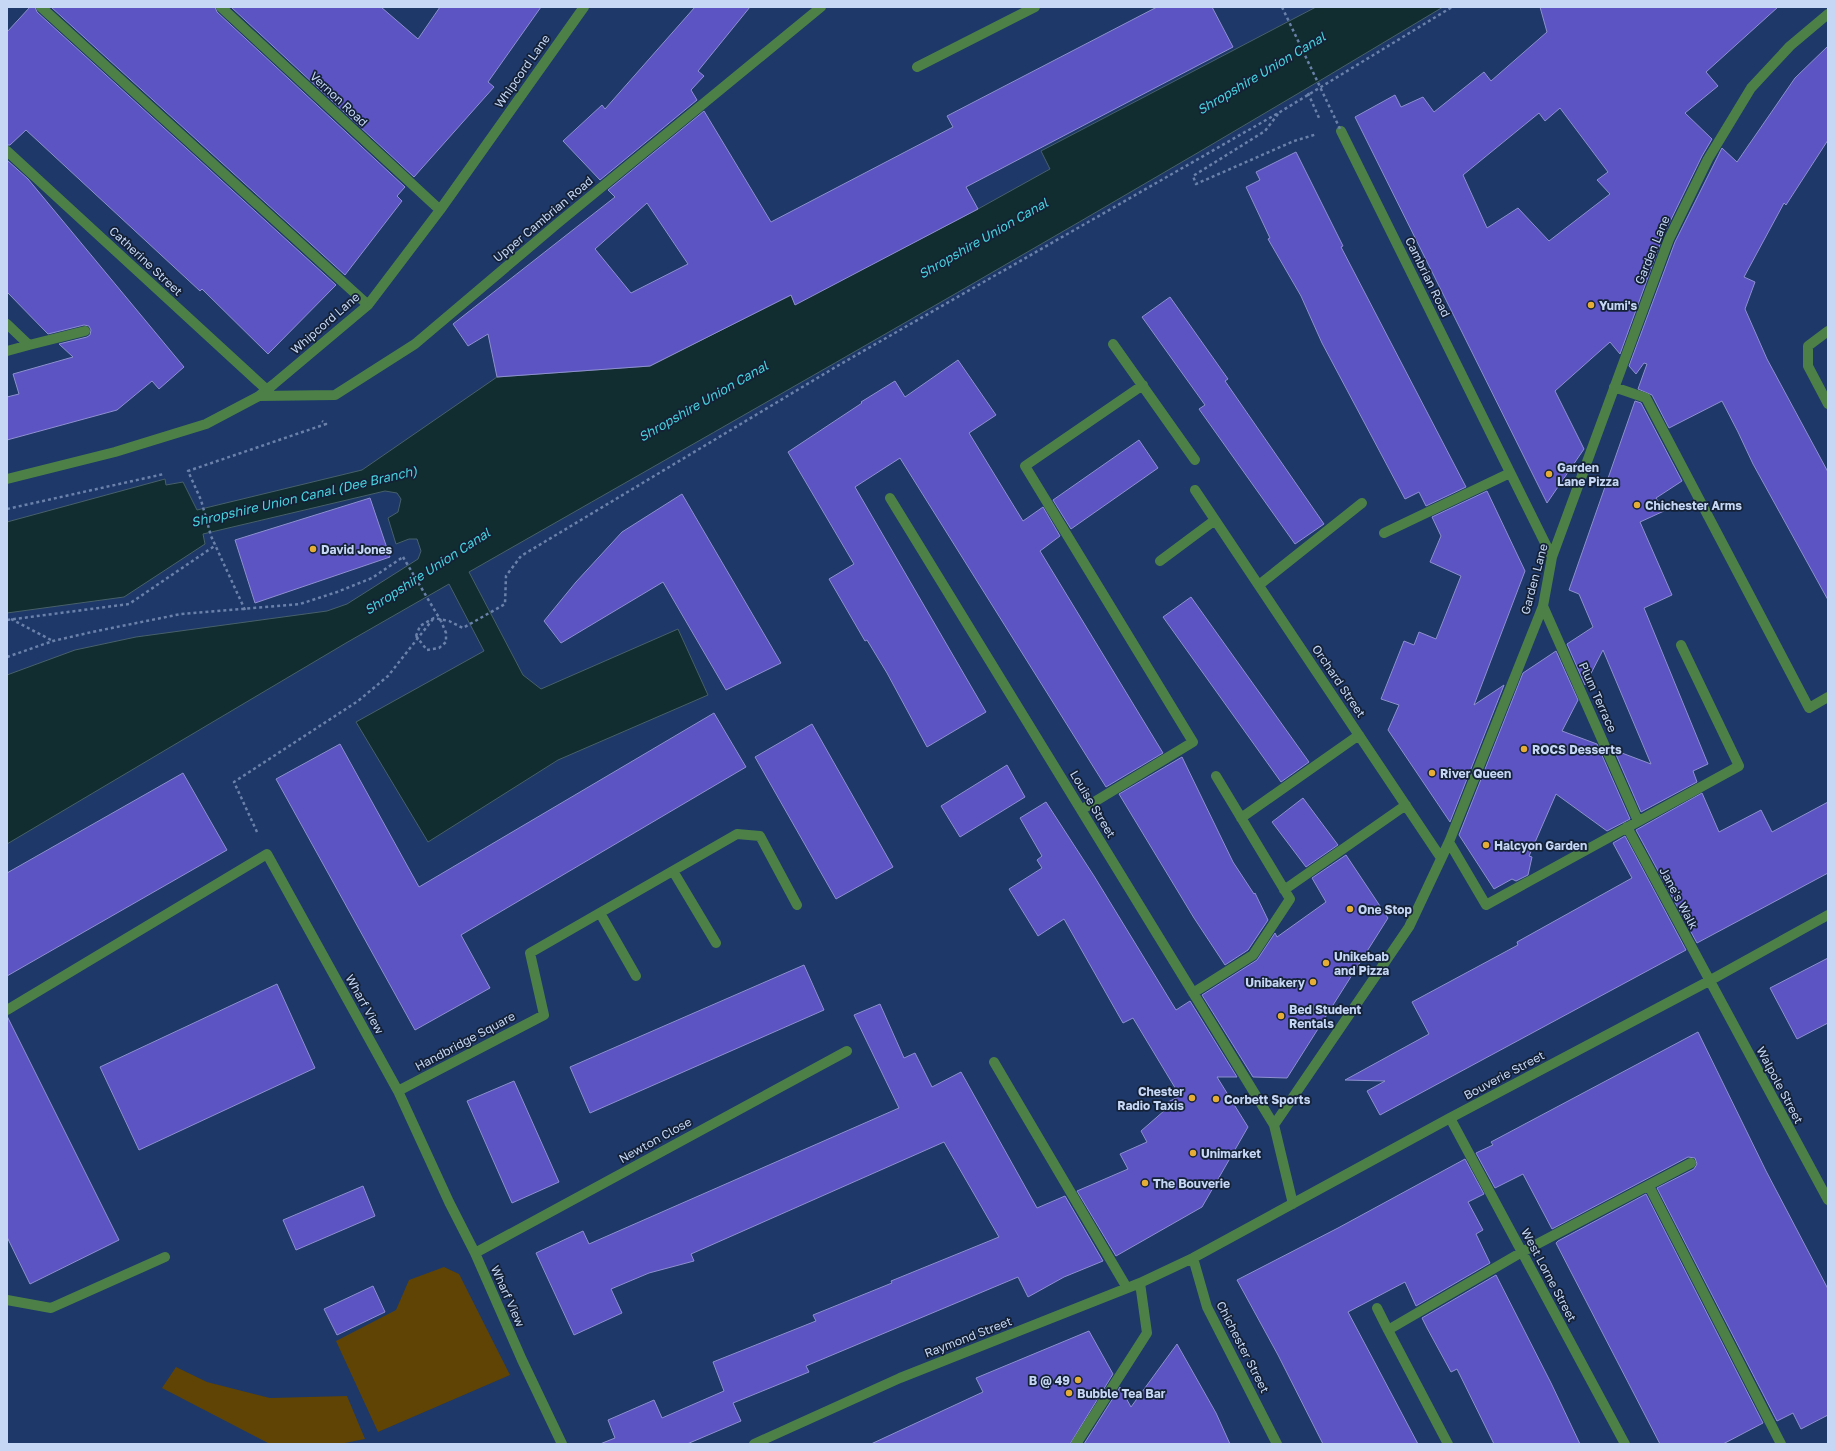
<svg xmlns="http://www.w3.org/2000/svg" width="1835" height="1451" font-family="'Golos Text',sans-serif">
<rect width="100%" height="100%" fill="#1d3869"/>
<!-- green -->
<path fill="#5f4405" d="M444 1267 459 1274 510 1375 378 1432 336 1341 396 1310 409 1280Z
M176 1367 207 1382 270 1398 347 1396 365 1439 340 1444H270L162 1388Z"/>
<!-- water -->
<path fill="#112d2f" stroke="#47606a" d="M1316 7H1443C1121 201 795 386 469 572L523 675 541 689 678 629 708 695 558 760 428 842 356 722 484 651 449 584 346 643 7 844V675L75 650 136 637 327 611 347 604 418 559 421 551 417 539H409L396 544 388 518 398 512 401 499 397 493 385 491 203 534 205 544 124 597 7 613V522L165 479 166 485 183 482 197 510 362 470 497 377 650 366 791 295 795 304 978 209 1050 169 1041 151Z"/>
<!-- building -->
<path fill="#5b54c2" stroke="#8e90cf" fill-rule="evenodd" d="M30 7H35L37 12 336 285 268 354 202 289 200 291 26 130 10 145H7V32Z
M51 7H215L217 12 405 187 397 196 402 201 345 275Z
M231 7H381L418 39 440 7H541L488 82 494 87 414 177Z
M695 7H750L698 71 704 76 691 90 697 100 600 180 563 141 602 105 605 109Z
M1157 7H1212L1233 47 966 187 978 209 795 305 791 295 650 366 497 377 488 334 468 346 453 324 615 197 608 190 704 111 771 222 953 127 947 116ZM647 203 688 264 631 293 595 249Z
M1540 7H1778L1706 72 1718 86 1685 113 1712 139 1702 156 1663 236 1620 354 1610 342 1555 391 1584 449 1547 503 1355 117 1395 95 1401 107 1423 97 1434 112 1484 72 1491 81 1547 32ZM1560 108 1608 172 1597 180 1610 194 1549 241 1518 208 1487 228 1463 175 1539 113 1545 121Z
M1828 46V140L1786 205 1784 203 1744 277 1755 282 1745 309 1767 359 1828 472V600L1753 464 1738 432 1722 401 1669 428 1652 395 1638 389 1647 364 1644 363 1636 374 1629 366 1675 242 1722 148 1737 162 1795 78Z
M1296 152 1343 246 1341 247 1466 487 1426 506 1419 492 1405 499 1322 343 1301 296 1268 239 1270 238 1246 187 1260 180 1256 172Z
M7 160 28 179 184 367 159 389 152 381 117 410 7 440V397L19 394 13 374 73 357 59 344 87 337 90 335 91 330 89 326 84 325 48 334 7 292Z
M1170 297 1228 379 1225 381 1324 524 1295 544 1199 409 1205 405 1142 317Z
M958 360 996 415 969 433 1023 521 1043 507 1060 536 1040 551 1163 753 1106 787 900 458 855 487 986 712 927 747 887 673 867 640 865 641 829 579 854 564 788 452 862 403 861 402 895 381 905 397Z
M1635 401 1641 403 1682 481 1656 498 1664 511 1640 522 1672 595 1644 608 1708 764 1693 771 1697 782 1641 812 1614 750 1651 764 1603 650 1585 685 1567 644 1593 627 1579 594 1569 590Z
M1139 440 1158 468 1071 529 1053 500Z
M1487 491 1525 571 1474 705 1504 685 1450 822 1388 730 1399 705 1381 699 1404 641 1414 645 1419 632 1436 639 1461 576 1430 562 1441 536 1432 517Z
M682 494 781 663 726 690 663 582 561 643 544 621 576 582 622 532Z
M370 498 390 557 255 603 235 540Z
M1191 597 1309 762 1281 782 1163 617Z
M1556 651 1578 700 1562 731 1597 744 1630 819 1607 831 1556 794 1529 856 1532 857 1528 875 1516 881 1512 879 1494 889 1459 835 1523 673Z
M714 713 746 767 461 935 490 988 415 1030 276 779 340 744 419 887Z
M812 724 893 867 836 899 755 757Z
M1182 757 1233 862 1254 894 1255 893 1268 920 1248 950 1225 965 1194 918 1119 794Z
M1007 765 1025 797 960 837 941 806Z
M183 773 227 850 7 976V873Z
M1702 793 1719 832 1761 810 1772 832 1828 802V873L1697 943 1636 830Z
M1303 798 1338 845 1306 867 1272 822Z
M1046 802 1094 876 1176 1010 1190 1001 1237 1077H1217L1248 1127 1202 1207 1116 1256 1077 1191 1128 1169 1120 1154 1147 1142 1141 1131 1165 1110 1162 1105 1180 1096 1133 1018 1123 1023 1064 919 1038 936 1009 889 1042 868 1037 860 1042 856 1020 818Z
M1625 836 1686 950 1380 1115 1367 1091 1385 1081 1345 1080 1429 1034 1412 1002 1518 945 1517 942 1632 878 1613 843Z
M1346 855 1388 918 1287 1078 1253 1077 1202 995 1257 960 1275 933 1277 937 1326 902 1312 878Z
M1828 958V1023L1797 1039 1770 988Z
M804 965 824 1010 590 1113 570 1067Z
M277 984 315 1068 139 1150 100 1067Z
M880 1004 904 1058 915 1053 932 1087 961 1072 1037 1208 1065 1196 1103 1261 1064 1277 1028 1297 1018 1277 806 1366 809 1372 733 1403 741 1421 687 1444H600L615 1438 608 1420 654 1400 662 1418 724 1391 713 1362 816 1321 813 1315 892 1283 891 1281 999 1237 944 1142 691 1254 694 1261 649 1273 611 1289 622 1313 574 1335 536 1253 583 1231 589 1244 899 1108 854 1015Z
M7 1016 119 1240 30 1284 7 1237Z
M1698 1032 1766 1171 1828 1289V1415L1801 1429 1793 1413 1777 1421 1657 1188 1694 1169 1697 1164 1695 1158 1688 1157 1552 1229 1523 1174 1495 1188 1476 1153 1493 1145 1491 1142Z
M514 1081 559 1182 512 1203 467 1101Z
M1465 1159 1484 1194 1468 1202 1483 1230 1476 1234 1490 1263 1416 1306 1405 1282 1348 1312 1418 1444H1323L1278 1355 1237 1280 1338 1228Z
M363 1186 375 1216 296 1250 283 1220Z
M1646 1194 1763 1423 1723 1444H1660L1556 1243 1558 1241Z
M1496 1275 1551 1383 1580 1444H1494L1457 1369 1451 1372 1427 1328 1422 1318Z
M373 1286 385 1312 337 1335 324 1309Z
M1089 1331 1113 1374 1070 1444H871L983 1392 976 1378Z
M1177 1344 1216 1413 1230 1444H1084L1120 1387 1131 1407Z"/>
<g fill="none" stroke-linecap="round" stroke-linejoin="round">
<!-- path -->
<path stroke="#6a81aa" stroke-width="2.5" stroke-dasharray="3 3" stroke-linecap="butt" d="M1308 93 1320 120
M1278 114 1265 131 1193 176 1196 184 1294 141 1317 134
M7 509 164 474
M245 610 211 536 201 500 188 471 326 424 322 421
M11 619 53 641
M7 620 129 604 216 545
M416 636 420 626 434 618 449 621 463 628 505 604 506 576 521 556 839 365 1280 112 1452 7
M427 650 439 648 446 642V633L441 621
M7 657 53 641 92 632 181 614 300 604 337 592 372 578 403 557
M257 832 234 782 358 701 388 676 433 619"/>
<!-- minor -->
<path stroke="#4d8047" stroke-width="10" d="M41 7 368 305
M221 7 440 210
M917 67 1035 7
M1341 131 1552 557
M7 151 267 390
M7 324 29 345 7 351
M1828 331 1808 346V366L1828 404
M1113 344 1195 460
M29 345 85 331
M1614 387 1646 398 1809 708 1828 697
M259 396 335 395 415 344 558 223 821 7
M7 479 115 452 206 424 259 396 274 384 368 305 440 210 584 7
M1195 490 1441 858
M890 498 1274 1125
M1384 533 1510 473
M1160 561 1215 520
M1259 585 1362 503
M1543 606 1638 821
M1081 810 1193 742 1025 466 1143 385
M1241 818 1359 735
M1627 827 1828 1200
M1449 842 1486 905 1739 766 1681 645
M673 871 716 943
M1284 890 1406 805
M600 913 636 976
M1193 993 1253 955 1290 899 1216 776
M7 1010 267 854 398 1091 449 1202 475 1253 522 1360 562 1444
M994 1062 1127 1288
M398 1091 544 1015 530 953 737 834 760 836 797 905
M1450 1118 1625 1444
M1649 1186 1781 1444
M1293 1204 1274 1125 1409 927 1449 842 1543 606 1552 557 1669 239 1708 159 1751 88 1790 46 1828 14
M475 1253 847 1051
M1193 1258 1207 1307 1277 1444
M7 1300 51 1308 165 1257
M1377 1308 1388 1330
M754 1444 900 1378 1140 1283 1193 1258 1450 1118 1709 981 1828 915
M1076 1444 1147 1333 1140 1283
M1448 1444 1388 1330 1522 1252 1691 1163"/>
<!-- path-bridge -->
<path stroke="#6a81aa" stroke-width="2.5" stroke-dasharray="3 3" stroke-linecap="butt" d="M1282 7 1341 131
M403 557 441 621
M416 636 427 650"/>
</g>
<!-- markers -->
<g fill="#e5ad35" stroke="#142137" stroke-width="1.5">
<circle cx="1591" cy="305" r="4"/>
<circle cx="1549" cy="474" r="4"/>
<circle cx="1637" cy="505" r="4"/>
<circle cx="313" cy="549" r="4"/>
<circle cx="1524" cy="749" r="4"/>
<circle cx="1432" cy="773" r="4"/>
<circle cx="1486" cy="845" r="4"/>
<circle cx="1350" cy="909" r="4"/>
<circle cx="1326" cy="963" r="4"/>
<circle cx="1313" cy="982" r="4"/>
<circle cx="1281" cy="1016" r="4"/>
<circle cx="1192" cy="1098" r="4"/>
<circle cx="1216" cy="1099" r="4"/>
<circle cx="1193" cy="1153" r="4"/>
<circle cx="1145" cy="1183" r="4"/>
<circle cx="1078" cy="1380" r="4"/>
<circle cx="1069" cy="1393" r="4"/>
</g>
<g text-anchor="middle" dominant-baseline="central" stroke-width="3.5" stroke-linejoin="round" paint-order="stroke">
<!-- street labels -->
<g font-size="12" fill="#c5d7f5" stroke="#142137">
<text transform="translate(522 71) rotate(-55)">Whipcord Lane</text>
<text transform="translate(339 99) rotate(43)">Vernon Road</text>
<text transform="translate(543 219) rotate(-40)">Upper Cambrian Road</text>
<text transform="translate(1652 250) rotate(-68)">Garden Lane</text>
<text transform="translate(146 261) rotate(43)">Catherine Street</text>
<text transform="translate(1428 277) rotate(64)">Cambrian Road</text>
<text transform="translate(325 323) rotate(-41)">Whipcord Lane</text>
<text transform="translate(1534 579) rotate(-75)">Garden Lane</text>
<text transform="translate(1339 681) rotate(56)">Orchard Street</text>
<text transform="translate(1598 697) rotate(66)">Plum Terrace</text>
<text transform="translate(1093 804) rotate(59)">Louise Street</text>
<text transform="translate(1679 898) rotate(62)">Jane's Walk</text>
<text transform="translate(365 1004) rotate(61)">Wharf View</text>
<text transform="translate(465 1041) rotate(-28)">Handbridge Square</text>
<text transform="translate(1504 1075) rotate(-28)">Bouverie Street</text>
<text transform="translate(1780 1085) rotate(62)">Walpole Street</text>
<text transform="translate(655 1140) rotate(-29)">Newton Close</text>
<text transform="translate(1549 1275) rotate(62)">West Lorne Street</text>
<text transform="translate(508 1296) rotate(66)">Wharf View</text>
<text transform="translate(968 1337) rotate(-21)">Raymond Street</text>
<text transform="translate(1243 1347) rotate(63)">Chichester Street</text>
</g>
<!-- poi labels -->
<g font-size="12" font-weight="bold" fill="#c5d7f5" stroke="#142137" text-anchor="start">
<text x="1599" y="305">Yumi's</text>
<text x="1557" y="467">Garden<tspan x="1557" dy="14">Lane Pizza</tspan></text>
<text x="1645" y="505">Chichester Arms</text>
<text x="321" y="549">David Jones</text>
<text x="1532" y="749">ROCS Desserts</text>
<text x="1440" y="773">River Queen</text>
<text x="1494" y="845">Halcyon Garden</text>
<text x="1358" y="909">One Stop</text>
<text x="1334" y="956">Unikebab<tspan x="1334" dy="14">and Pizza</tspan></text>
<text x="1305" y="982" text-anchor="end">Unibakery</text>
<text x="1289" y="1009">Bed Student<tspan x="1289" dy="14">Rentals</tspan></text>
<text x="1184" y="1091" text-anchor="end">Chester<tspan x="1184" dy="14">Radio Taxis</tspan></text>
<text x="1224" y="1099">Corbett Sports</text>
<text x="1201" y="1153">Unimarket</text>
<text x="1153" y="1183">The Bouverie</text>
<text x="1070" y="1380" text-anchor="end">B @ 49</text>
<text x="1077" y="1393">Bubble Tea Bar</text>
</g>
<!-- water labels -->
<g font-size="13" font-style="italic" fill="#48d4de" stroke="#142137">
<text transform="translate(1261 73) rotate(-31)">Shropshire Union Canal</text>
<text transform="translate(983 238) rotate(-30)">Shropshire Union Canal</text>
<text transform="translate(703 401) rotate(-30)">Shropshire Union Canal</text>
<text transform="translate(304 496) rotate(-13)">Shropshire Union Canal (Dee Branch)</text>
<text transform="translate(427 571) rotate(-33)">Shropshire Union Canal</text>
</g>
</g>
<!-- border -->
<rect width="1835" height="1451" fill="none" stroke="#c5d7f5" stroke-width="16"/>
</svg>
